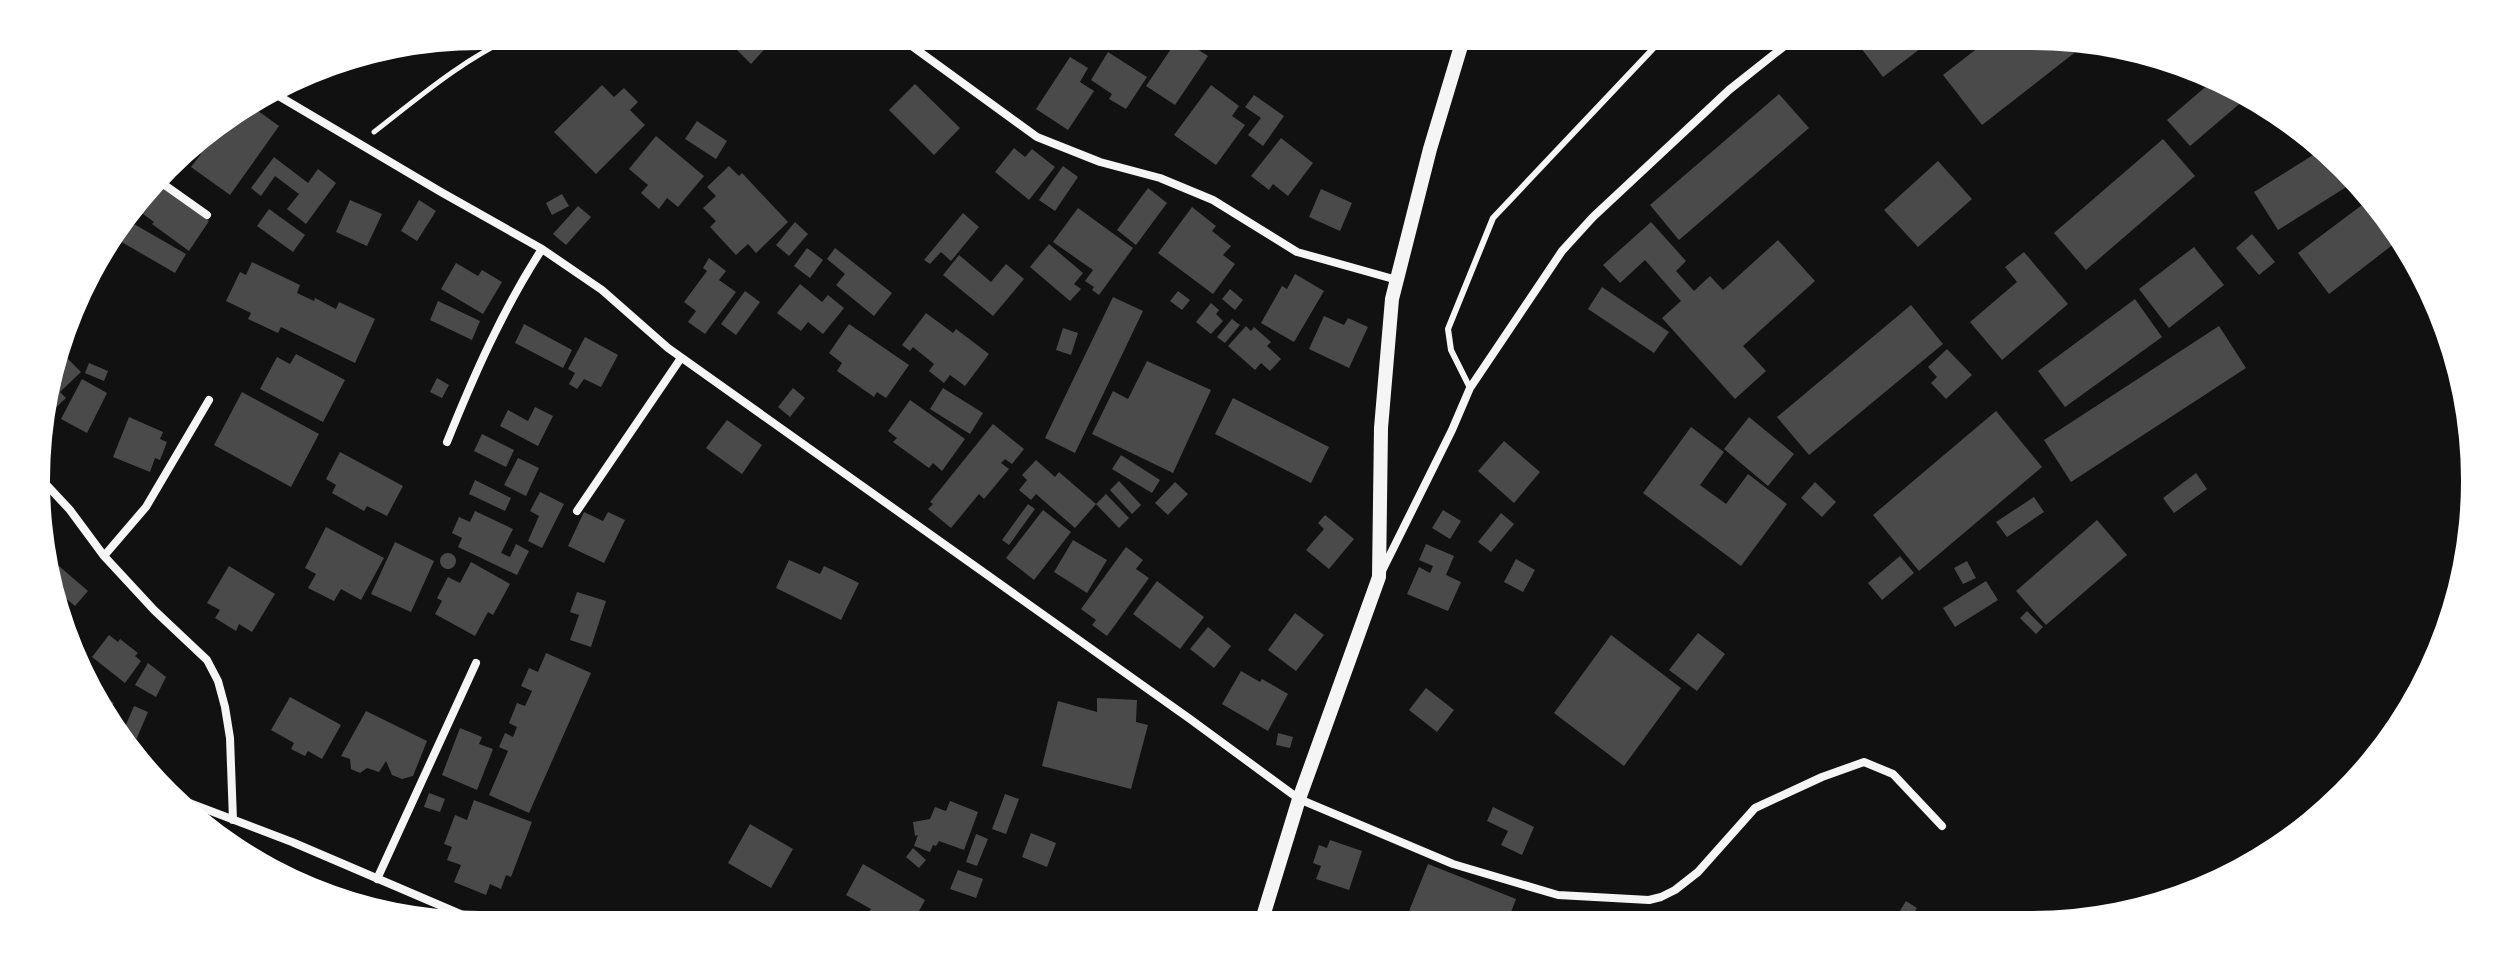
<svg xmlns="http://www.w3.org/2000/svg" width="2511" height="961" font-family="Mulish,sans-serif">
<rect width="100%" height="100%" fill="#111"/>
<!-- building -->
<path fill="#4a4a4a" d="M723 36H785L776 45 772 41 751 64Z
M1333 36H1366L1361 42 1356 38 1348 48Z
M1852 36H1937L1883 77Z
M1993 36H2030L2087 43 1982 125 1943 75Z
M1179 37 1208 56 1175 105 1146 86Z
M1108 52 1147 77 1126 109 1109 99 1112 94 1091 80Z
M1070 57 1088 68 1080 82 1094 91 1068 130 1036 109Z
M2210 83 2244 100 2190 146 2167 120Z
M915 84 960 128 934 155 889 110Z
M602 85 614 97 624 88 638 102 630 110 645 125 596 174 554 132Z
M1211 85 1239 106 1232 116 1245 125 1216 165 1174 135Z
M1779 94 1809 128 1679 240 1650 205Z
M1254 95 1284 116 1263 146 1248 135 1261 118 1245 107Z
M254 108 279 126 230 195 191 167 201 154 192 148 196 141 215 130 218 132 222 126Z
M697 121 727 141 716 159 685 139Z
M656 136 704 176 678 207 667 198 659 209 641 193 648 185 629 169Z
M1281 138 1313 163 1288 196 1273 184 1269 190 1251 176Z
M2163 139 2195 176 2086 270 2054 233Z
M1014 148 1025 157 1032 149 1055 167 1029 200 995 172Z
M2321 150 2351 184 2278 230 2254 192Z
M274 157 308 183 318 169 336 183 306 224 287 209 299 194 275 176 261 196 251 188Z
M1938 161 1972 199 1918 247 1884 210Z
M729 166 739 176 742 173 788 222 756 253 748 244 736 255 710 227 716 221 703 208 716 196 707 187Z
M1063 166 1078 177 1055 211 1039 200Z
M157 184 209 221 189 251 152 224 154 222 136 209Z
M1148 188 1167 203 1136 245 1117 230Z
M1321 189 1352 203 1340 231 1309 217Z
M562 194 569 206 552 215 546 203Z
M350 200 382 214 367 246 336 232Z
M419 200 436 211 417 241 401 231Z
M2366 202 2399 240 2329 294 2298 253Z
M578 206 591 217 566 245 553 234Z
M1192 207 1216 226 1212 231 1231 246 1223 255 1235 264 1213 294 1158 253Z
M1078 208 1133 248 1099 295 1092 290 1094 287 1085 281 1093 270 1053 242Z
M269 209 305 235 293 252 257 226Z
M963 213 979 227 951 261 941 252 930 264 924 260Z
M127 220 186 254 175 273 113 237Z
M795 222 808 234 789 256 776 245Z
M1651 222 1686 261 1676 271 1694 291 1710 276 1723 290 1778 240 1815 281 1743 346 1766 371 1735 399 1662 318 1681 301 1645 260 1620 283 1603 265Z
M2252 234 2275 262 2259 275 2236 248Z
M1049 244 1083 273 1074 284 1081 289 1070 301 1030 267Z
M2194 247 2224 285 2169 328 2139 289Z
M807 248 823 260 810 278 794 266Z
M835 248 892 293 874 316 836 285 845 274 827 259Z
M2024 252 2068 304 2002 360 1970 322 2017 282 2005 267Z
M959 255 991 282 1006 264 1024 279 993 316 943 275Z
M709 258 726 271 719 280 736 292 705 334 688 322 696 311 684 302 707 271 703 268Z
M252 262 300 285 297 293 314 301 315 298 336 309 339 302 375 319 355 363 281 327 278 333 248 319 251 313 226 301 240 272 246 275Z
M456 263 478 276 482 270 502 282 483 314 441 289Z
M1295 274 1324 291 1294 342 1261 323 1282 286 1287 289Z
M800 284 822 302 828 295 844 308 823 334 808 322 801 331 777 313Z
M1602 287 1669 332 1654 353 1588 309Z
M1230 289 1243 300 1235 310 1222 299Z
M745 291 760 302 736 335 721 324Z
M1178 291 1190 300 1182 310 1170 301Z
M1113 297 1143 311 1075 453 1045 438Z
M2135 299 2162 337 2065 407 2038 371Z
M438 301 480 321 472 340 430 320Z
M1211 303 1219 310 1216 314 1223 321 1211 334 1196 322Z
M1911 305 1943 344 1809 455 1777 417Z
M926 313 953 333 956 329 989 354 965 386 950 375 944 383 929 371 934 364 913 347 910 351 902 345Z
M1324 316 1344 325 1348 318 1368 327 1349 368 1309 349Z
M1232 319 1240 325 1225 343 1217 337Z
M524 324 572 350 563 368 515 343Z
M849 324 909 365 886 398 877 392 874 397 837 371 842 363 829 353Z
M1246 326 1251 331 1254 327 1271 342 1267 346 1281 359 1270 371 1261 363 1255 370 1228 346Z
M2219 326 2246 368 2071 482 2044 440Z
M1063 328 1078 333 1071 355 1056 350Z
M585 337 618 355 601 387 584 379 577 389 569 384 575 373 568 369Z
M1947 349 1972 375 1946 399 1931 383 1937 377 1928 367Z
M63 354 81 372 60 392 66 398 50 413 45 408Z
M296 354 345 380 323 422 260 389 277 357 290 364Z
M1147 361 1211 390 1173 473 1092 434 1113 391 1128 399Z
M89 363 108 371 104 381 85 373Z
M437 378 449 385 442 398 430 392Z
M82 379 107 393 87 433 61 419Z
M793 388 805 398 790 417 778 407Z
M943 388 983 413 970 434 930 409Z
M242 392 319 434 291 487 214 445Z
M1233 398 1329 447 1311 483 1215 434Z
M910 400 965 439 942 471 933 463 929 468 893 442 897 438 888 431Z
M535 407 553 416 538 446 500 426 508 410 528 421Z
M1996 411 2042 467 1919 571 1873 515Z
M129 417 163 432 160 439 167 442 160 460 155 458 150 472 113 457Z
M1749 417 1794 454 1768 486 1724 449Z
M727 420 762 445 742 474 706 448Z
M993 424 1024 449 1012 464 1005 459 1001 463 1009 469 984 499 979 494 951 528 928 509 933 504 930 502Z
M1691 427 1724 452 1700 485 1726 504 1748 474 1787 504 1741 566 1643 493Z
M482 434 514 450 506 467 474 451Z
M1504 441 1540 472 1514 503 1478 471Z
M340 452 403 486 387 516 367 506 364 511 332 493 336 485 326 479Z
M1121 455 1160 480 1152 493 1112 469Z
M518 458 539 468 526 496 504 485Z
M1036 460 1055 477 1059 472 1096 504 1075 528 1036 494 1031 500 1019 490 1027 480 1022 475Z
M2196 473 2207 489 2174 513 2163 498Z
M475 480 511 498 505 511 469 494Z
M1119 481 1141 505 1132 514 1110 490Z
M1175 482 1188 494 1168 515 1155 503Z
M1815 482 1836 502 1822 517 1801 498Z
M540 492 564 504 542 548 528 541 539 516 530 511Z
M1106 494 1129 518 1119 528 1096 504Z
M2034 497 2044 512 2007 537 1996 522Z
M1028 504 1035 509 1009 545 1002 540Z
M1043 510 1071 532 1034 580 1006 558Z
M1443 510 1461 521 1450 539 1432 528Z
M475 511 513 529 501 553 510 557 516 544 529 551 517 575 458 547 462 538 452 533 459 517 470 522Z
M584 512 603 521 608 512 625 520 604 563 568 546Z
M1501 513 1514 524 1491 552 1478 542Z
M1325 515 1354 539 1329 569 1306 550 1324 529 1318 523Z
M2097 520 2127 555 2046 625 2016 591Z
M326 527 384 558 361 600 341 589 334 601 308 588 316 574 305 568Z
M1073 540 1107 560 1087 593 1054 572Z
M395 542 434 561 411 612 371 594Z
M1426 544 1454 556 1446 575 1461 582 1448 611 1407 594 1419 567 1430 573 1433 566 1419 560Z
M1126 547 1143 560 1136 569 1149 578 1107 636 1092 625 1096 620 1081 609Z
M440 561a8 8 0 1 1 16 0a8 8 0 1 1-16 0Z
M1900 556 1914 573 1882 600 1868 583Z
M1516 559 1535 570 1523 592 1504 582Z
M52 560 88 591 75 606 63 596 58 601 45 568Z
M789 560 820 574 824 566 859 583 841 620 776 588Z
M1967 561 1976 578 1963 584 1954 568Z
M471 562 510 584 493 615 488 612 475 636 435 614 442 601 437 598 448 577 460 583Z
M229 566 275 594 252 632 239 624 236 631 215 618 220 610 207 603Z
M1157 581 1204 617 1180 649 1133 614Z
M1986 581 1998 600 1955 627 1943 608Z
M577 592 606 601 591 647 570 640 579 615 570 612Z
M2027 611 2043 627 2036 634 2020 618Z
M1295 613 1324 635 1296 671 1268 650Z
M1208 627 1231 646 1214 668 1190 649Z
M1698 633 1725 654 1697 691 1669 670Z
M109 635 118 642 120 639 138 653 135 656 141 661 125 683 92 657Z
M1611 635 1681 688 1624 766 1554 713Z
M546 653 591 673 529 813 489 795 508 751 499 747 505 733 513 737 517 727 509 723 517 703 525 706 532 691 521 686 529 668 538 672Z
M148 663 166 677 156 697 135 685Z
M1241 671 1260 682 1262 679 1288 694 1268 731 1222 704Z
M1426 688 1454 710 1437 732 1409 710Z
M95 689 114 703 106 715 99 699Z
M290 697 341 725 322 759 308 751 305 756 291 749 294 743 271 730Z
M1097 698 1137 700 1136 722 1148 725 1131 789 1042 766 1058 701 1097 712Z
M134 706 148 712 136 740 122 734Z
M366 711 427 741 413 776 402 779 392 775 386 761 379 772 367 768 360 773 351 769 350 759 341 756Z
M460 728 482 737 479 744 493 749 477 790 442 775Z
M1278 733 1293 737 1290 748 1276 745Z
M429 793 445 799 440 812 424 807Z
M1005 794 1019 799 1006 834 992 829Z
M474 800 532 822 511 877 506 875 501 889 490 884 486 895 454 882 461 865 447 860 452 847 444 844 455 815 467 820Z
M950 801 978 812 964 850 939 841 936 846 933 845 930 852 914 846 918 835 915 836 913 822 930 819 935 807 946 811Z
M1493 807 1534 827 1522 855 1501 845 1508 831 1487 821Z
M750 824 793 849 771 888 728 863Z
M1031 833 1056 843 1047 867 1022 857Z
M976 834 988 839 977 866 966 862Z
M1330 840 1362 851 1349 890 1316 879 1321 866 1313 863 1319 845 1327 848Z
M913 848 926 860 919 868 906 857Z
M863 864 925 900 912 924H898L891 920 889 924 862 923 871 909 846 895Z
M1428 864 1516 899 1507 923H1438L1409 911Z
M958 870 983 879 976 898 950 889Z
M1906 901 1917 908 1908 922H1893Z
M1796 912 1807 914 1814 922H1784Z"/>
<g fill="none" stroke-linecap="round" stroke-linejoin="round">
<!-- path -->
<path stroke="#f5f5f5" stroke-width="5" d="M374 132C418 98 463 59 515 36"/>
<!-- service -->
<path stroke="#f5f5f5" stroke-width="6" d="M1470 388 1451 350 1448 329 1493 218 1665 36"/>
<!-- minor -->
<path stroke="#f5f5f5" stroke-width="8" d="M548 36C563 48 579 47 595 36
M898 36 1037 137 1100 162 1160 178 1213 200 1297 252 1397 280
M277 95 441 192 542 249 602 290 668 348 1190 719 1299 799 1453 864 1558 895 1649 900 1661 897 1675 890 1698 872 1755 808 1822 777 1864 762 1893 774 1942 826
M159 181 207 215
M447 442C474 375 503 309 542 249
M42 480 70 510 104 556 154 610 207 660 218 681 225 707 230 738 233 820
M577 511 681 358
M104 556 146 507 209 400
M1381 573 1452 430 1470 388 1562 251 1593 217 1729 90 1797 36
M179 799 292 842 486 925
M377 879 476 663"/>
<!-- tertiary -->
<path stroke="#f5f5f5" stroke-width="14" d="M1261 923 1299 799 1379 577 1381 428 1392 299 1430 149 1464 36"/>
</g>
<!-- crop -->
<path d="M0 0H2511V961H0ZM480 50H2031A430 430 0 0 1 2461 480V481A430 430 0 0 1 2031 911H480A430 430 0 0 1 50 481V480A430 430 0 0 1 480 50Z" fill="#fff" fill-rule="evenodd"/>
</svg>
